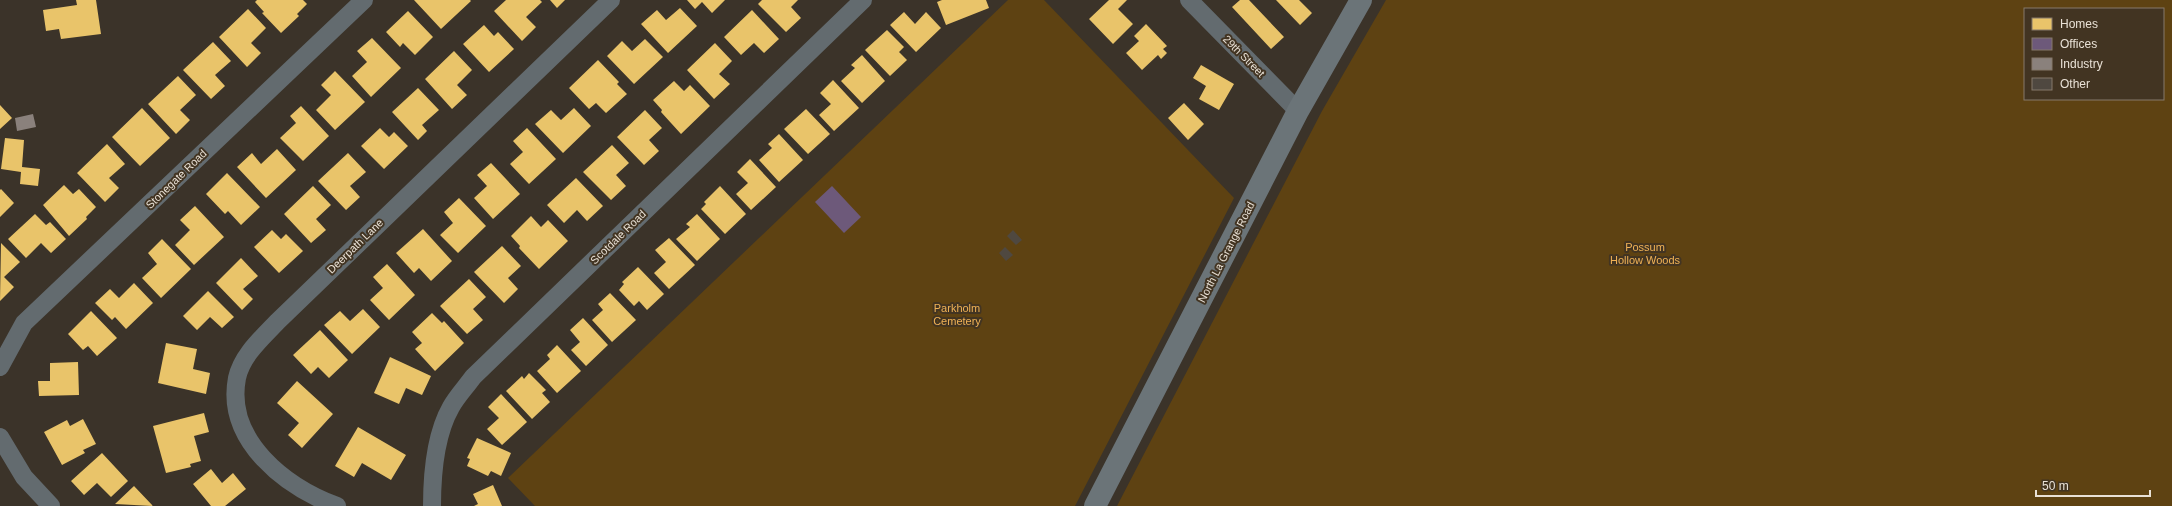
<svg xmlns="http://www.w3.org/2000/svg" width="2172" height="506" font-family="Helvetica,sans-serif">
<rect width="100%" height="100%" fill="#3b3329"/>
<!-- green -->
<path fill="#5e4212" fill-rule="evenodd" d="M1008 0H1044L1234 198 1075 506H535L508 478Z
M1386 0H2172V506H1117L1322 111ZM2025 9H2163V99H2025Z"/>
<!-- homes -->
<path fill="#e9c46a" d="M76 0H96L101 34 61 39 59 29 46 31 43 10 77 5Z
M257 0H303L307 4 297 14 299 16 281 33 262 13 264 12 255 2Z
M414 0H470L471 1 441 29Z
M506 0H540L542 2 526 17 536 27 522 41 494 11Z
M550 0H565L557 8Z
M687 0H725L712 13 702 2 695 9Z
M762 0H798L791 7 801 18 786 32 758 4Z
M942 0H986L989 8 946 25 937 2Z
M1109 0H1127L1118 9 1133 24 1113 44 1089 19Z
M1240 0H1249L1284 37 1271 49 1232 7Z
M1276 0H1299L1312 13 1300 25Z
M680 8 697 26 668 53 641 24 657 10 666 20Z
M248 9 266 28 251 43 261 53 247 67 219 37Z
M752 10 779 39 764 53 754 43 741 55 724 37Z
M408 11 433 37 415 55 403 43 400 47 386 32Z
M904 12 915 24 926 12 941 28 916 52 890 25Z
M1146 24 1167 46 1163 49 1167 53 1161 59 1158 55 1142 70 1126 53 1139 41 1134 36Z
M484 25 494 36 498 32 514 49 489 72 463 44Z
M887 30 904 47 899 52 907 60 890 76 865 50Z
M372 38 401 68 371 97 352 76 367 62 357 51Z
M645 39 663 57 634 84 607 56 622 41 632 51Z
M213 42 231 61 215 75 225 86 211 99 183 70Z
M715 43 732 61 719 74 730 84 714 99 687 70Z
M454 51 472 70 457 85 467 95 452 109 425 79Z
M862 55 885 81 862 103 841 81 855 68 851 65Z
M598 60 619 82 617 84 627 94 606 113 596 103 589 109 569 88Z
M1201 65 1234 84 1219 110 1199 99 1206 86 1193 78Z
M335 71 365 102 335 130 316 110 331 95 321 85Z
M178 76 196 95 180 110 190 120 176 134 148 104Z
M833 80 859 108 834 131 819 115 831 104 820 93Z
M674 81 684 91 690 85 710 106 681 134 661 112 662 110 653 100Z
M418 88 439 110 422 125 427 131 418 140 392 112Z
M1184 103 1204 124 1188 140 1168 118Z
M0 105 12 118 0 129Z
M301 106 329 136 303 161 280 138 296 123 290 116Z
M142 108 170 138 140 166 112 137Z
M574 108 591 126 563 153 535 124 551 110 561 120Z
M806 109 830 134 808 154 784 129Z
M645 110 662 128 649 140 659 151 644 165 617 137Z
M380 128 389 137 394 132 408 146 384 169 361 146Z
M527 128 556 159 529 184 510 164 523 152 513 141Z
M779 134 803 160 779 182 759 160 772 148 768 144Z
M5 138 24 140 22 167 40 169 38 186 20 184 21 172 1 169Z
M107 144 125 164 109 178 119 188 105 202 77 173Z
M612 145 629 163 616 175 626 186 611 200 583 172Z
M277 149 296 170 266 198 237 167 252 153 261 164Z
M348 153 366 172 350 186 360 197 346 210 318 181Z
M750 159 776 187 751 210 736 194 748 183 737 172Z
M491 163 520 194 493 219 474 198 487 186 477 175Z
M227 173 260 207 241 225 228 211 225 214 206 194Z
M576 178 603 206 587 221 577 210 564 223 547 205Z
M64 185 73 194 79 189 96 207 86 217 87 219 69 236 43 205Z
M313 186 331 205 316 219 326 230 311 243 284 214Z
M720 186 746 214 725 234 701 209 706 204 704 202Z
M1 189 14 203 0 217V190Z
M459 198 486 226 458 253 440 235 453 223 444 212Z
M195 206 224 237 194 265 175 245 190 230 180 220Z
M35 214 46 225 50 222 66 239 51 253 41 243 26 258 8 239Z
M697 214 720 239 697 261 676 239 690 227 686 224Z
M531 216 541 227 548 220 568 241 539 269 519 248 520 246 511 236Z
M423 229 452 261 431 281 419 268 414 273 396 253Z
M272 230 281 239 286 234 303 251 279 273 254 247Z
M669 238 695 265 669 289 654 273 666 262 655 250Z
M162 239 191 269 161 298 142 278 157 264 148 253Z
M1 243 20 262 4 277 14 287 0 301Z
M502 246 521 266 508 278 518 289 504 303 474 272Z
M241 258 258 276 243 289 253 299 242 310 216 283Z
M387 264 415 295 389 320 370 300 383 288 373 277Z
M638 267 664 294 647 310 639 301 634 306 619 290 624 284 622 282Z
M469 279 486 297 473 309 483 320 467 334 440 306Z
M134 283 153 303 126 329 115 317 112 320 95 303 110 289 119 298Z
M208 291 234 317 222 328 210 317 197 330 183 316Z
M610 293 636 320 612 342 592 320 603 310 598 304Z
M363 309 380 327 352 354 324 325 340 311 350 321Z
M91 311 117 338 97 356 88 346 83 350 68 334Z
M432 313 442 323 444 321 464 343 435 371 415 349 422 343 412 332Z
M583 318 608 345 586 366 571 350 580 342 570 330Z
M320 330 348 360 329 378 318 367 311 374 293 355Z
M166 343 197 349 193 369 210 373 206 394 158 383Z
M557 345 581 371 557 393 537 371 550 359 547 355Z
M390 357 431 376 422 395 406 388 399 404 374 393Z
M78 362 79 395 39 396 38 381H50V363Z
M529 373 546 390 542 393 550 402 532 419 506 391 522 376 524 379Z
M297 381 333 414 302 448 288 435 299 423 277 403Z
M501 394 527 422 502 445 487 429 499 418 488 407Z
M204 413 209 432 194 436 201 461 190 464 191 467 166 473 153 426Z
M83 419 96 444 83 450 85 453 62 465 44 432 67 420 70 426Z
M358 427 406 455 391 480 362 463 354 477 335 466Z
M477 438 511 453 501 476 491 471 488 476 467 466 470 459 467 458Z
M102 453 128 481 111 497 97 483 84 495 71 481Z
M211 469 222 483 233 473 246 489 225 506H211L193 484Z
M493 485 502 506H474L478 504 473 494Z
M134 486 153 506 115 504Z"/>
<!-- offices -->
<path fill="#6d597a" d="M832 186 861 217 844 233 815 202Z"/>
<!-- industry -->
<path fill="#8a817c" d="M33 114 36 127 17 131 15 118Z"/>
<!-- building -->
<path fill="#4f4840" d="M1013 230 1022 240 1016 245 1007 236Z
M1005 247 1013 255 1006 261 999 253Z"/>
<g fill="none" stroke-linecap="round" stroke-linejoin="round">
<!-- street -->
<path stroke="#636b6f" stroke-width="18" d="M1189 0 1298 111
M0 367 24 323 364 0
M0 437 24 477 51 506
M337 506C286 487 225 441 237 378 242 355 262 338 277 322L611 0
M432 506C432 474 435 435 451 407 457 396 466 387 473 377L863 0"/>
<!-- primary -->
<path stroke="#6b7478" stroke-width="22" d="M1095 506 1298 111 1361 0"/>
</g>
<g text-anchor="middle" dominant-baseline="central" stroke-width="4" stroke-linejoin="round" paint-order="stroke">
<!-- street labels -->
<g font-size="11" fill="#e9e1d6" stroke="#423422">
<text transform="translate(1244 56) rotate(45)">29th Street</text>
<text transform="translate(176 179) rotate(-44)">Stonegate Road</text>
<text transform="translate(618 237) rotate(-44)">Scotdale Road</text>
<text transform="translate(355 246) rotate(-44)">Deerpath Lane</text>
<text transform="translate(1226 252) rotate(-63)">North La Grange Road</text>
</g>
<!-- park labels -->
<g font-size="11" fill="#f0b256" stroke="#423422">
<text x="1645" y="247">Possum<tspan x="1645" dy="13">Hollow Woods</tspan></text>
<text x="957" y="308">Parkholm<tspan x="957" dy="13">Cemetery</tspan></text>
</g>
</g>
<!-- legend -->
<rect x="2024" y="8" width="140" height="92" fill="#423422" stroke="#85796a"/>
<rect x="2032" y="18" width="20" height="12" fill="#e9c46a" stroke="#85796a"/>
<text x="2060" y="28" font-size="12" fill="#e9e1d6">Homes</text>
<rect x="2032" y="38" width="20" height="12" fill="#6d597a" stroke="#85796a"/>
<text x="2060" y="48" font-size="12" fill="#e9e1d6">Offices</text>
<rect x="2032" y="58" width="20" height="12" fill="#8a817c" stroke="#85796a"/>
<text x="2060" y="68" font-size="12" fill="#e9e1d6">Industry</text>
<rect x="2032" y="78" width="20" height="12" fill="#4f4840" stroke="#85796a"/>
<text x="2060" y="88" font-size="12" fill="#e9e1d6">Other</text>
<!-- scale -->
<path d="M2036 490v6h114v-6" fill="none" stroke="#e9e1d6" stroke-width="2"/>
<text x="2042" y="490" font-size="12" fill="#e9e1d6" stroke="#423422" stroke-width="3" paint-order="stroke">50 m</text>
</svg>
